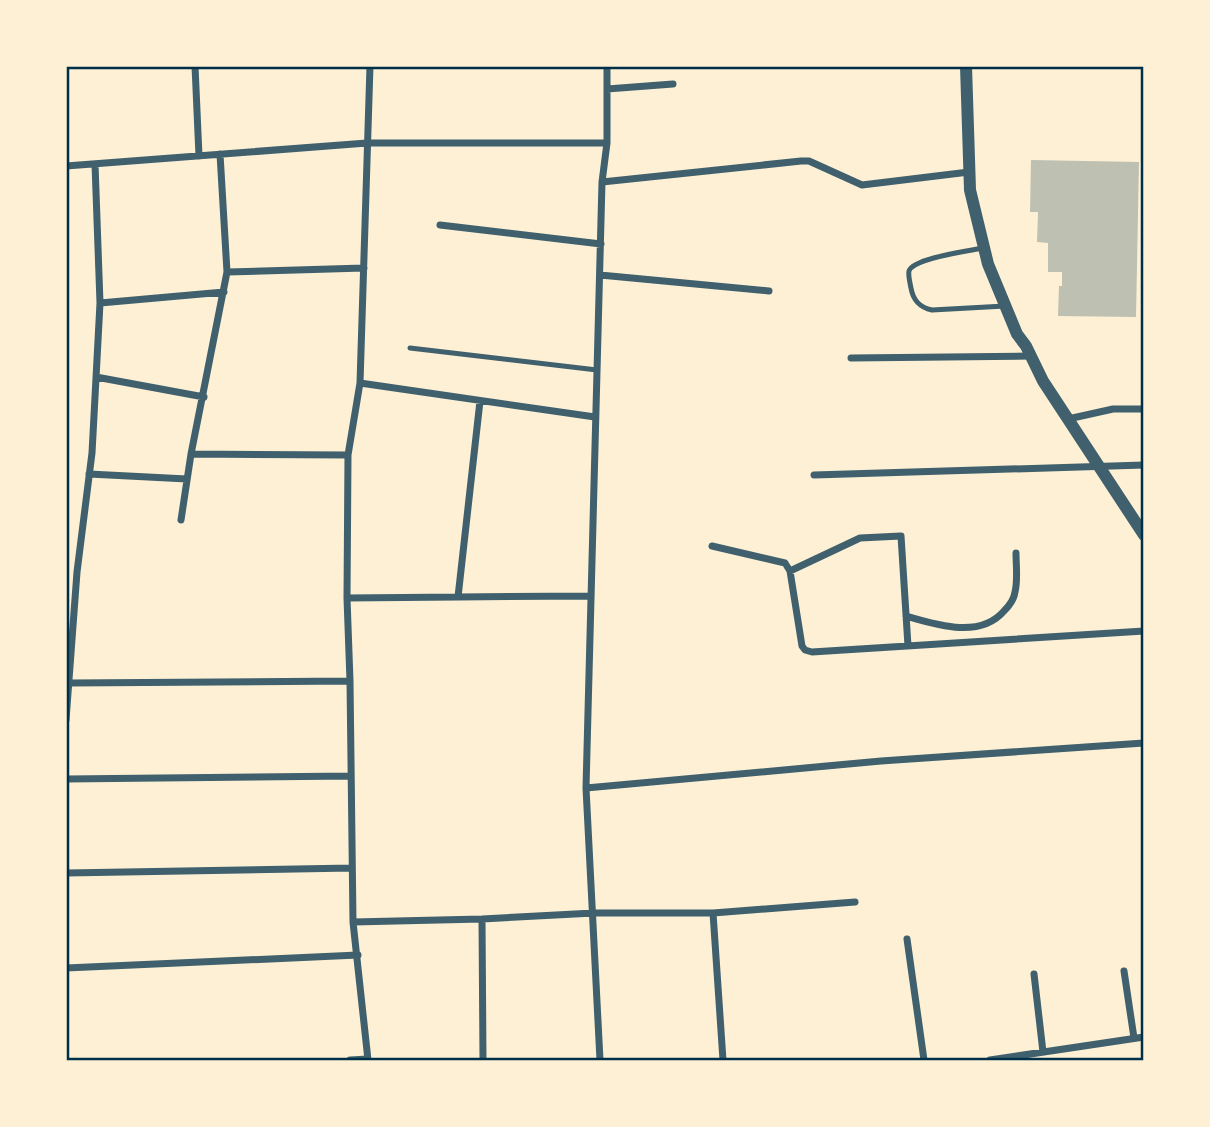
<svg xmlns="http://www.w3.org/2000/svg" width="1210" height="1127" font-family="'Public Sans',sans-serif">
<rect width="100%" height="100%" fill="#fdf0d5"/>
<!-- building -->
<path fill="#bec0b2" d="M1031 160 1139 162 1136 317 1058 316 1059 286H1062V272H1048V243L1037 242 1038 212H1030Z
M1141 288H1144V319H1141Z"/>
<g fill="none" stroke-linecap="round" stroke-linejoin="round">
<!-- service -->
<path stroke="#3f606c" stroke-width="5" d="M983 248C969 251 913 258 909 271 908 275 910 283 911 288 913 300 919 307 932 310L1005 306
M410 348 597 370"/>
<!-- minor -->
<path stroke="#3f606c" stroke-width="7" d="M195 66 199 156
M607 89 673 84
M66 166 367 143H607
M602 182 801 161H809L862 185 969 172
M440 225 601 244
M227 272 364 268
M600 275 769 291
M100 303 224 292
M851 358 1031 356
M96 377 204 397
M360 383 595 417
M480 401 458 597 590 596
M1068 419 1113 409H1144
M191 454 348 455
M89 474 187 479
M814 475 1144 465
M181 520 191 454 227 272 220 154
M712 546 785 563 790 571 802 646 805 650 812 652 1144 631
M790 571 860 538 901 536 908 646
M347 598 458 597
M906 616C937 625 980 639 1004 611 1009 606 1014 599 1015 592 1018 580 1016 565 1016 553
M70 683 350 681
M66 720 77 572 92 453 100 303 95 164
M66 779 351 776
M586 788 881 761 1144 743
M66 873 352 868
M482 919 483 1060
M353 922 482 919 594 913H713
M907 939 924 1060
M66 968 358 955
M1124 971 1134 1038
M1034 974 1043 1052
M350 1060 368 1059
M368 1060 353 922 350 681 347 598 348 455 360 383 370 66
M600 1060 586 788 602 182 607 143V66
M723 1060 713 913 855 902
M990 1060 1144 1037"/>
<!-- tertiary -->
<path stroke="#3f606c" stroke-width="12" d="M966 66 970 190 988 264 1017 334 1026 346 1043 381 1144 535"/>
</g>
<!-- border -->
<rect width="1210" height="1127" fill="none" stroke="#fdf0d5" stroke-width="136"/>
<rect x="68" y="68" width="1074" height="991" fill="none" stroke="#003049" stroke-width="2.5"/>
</svg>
